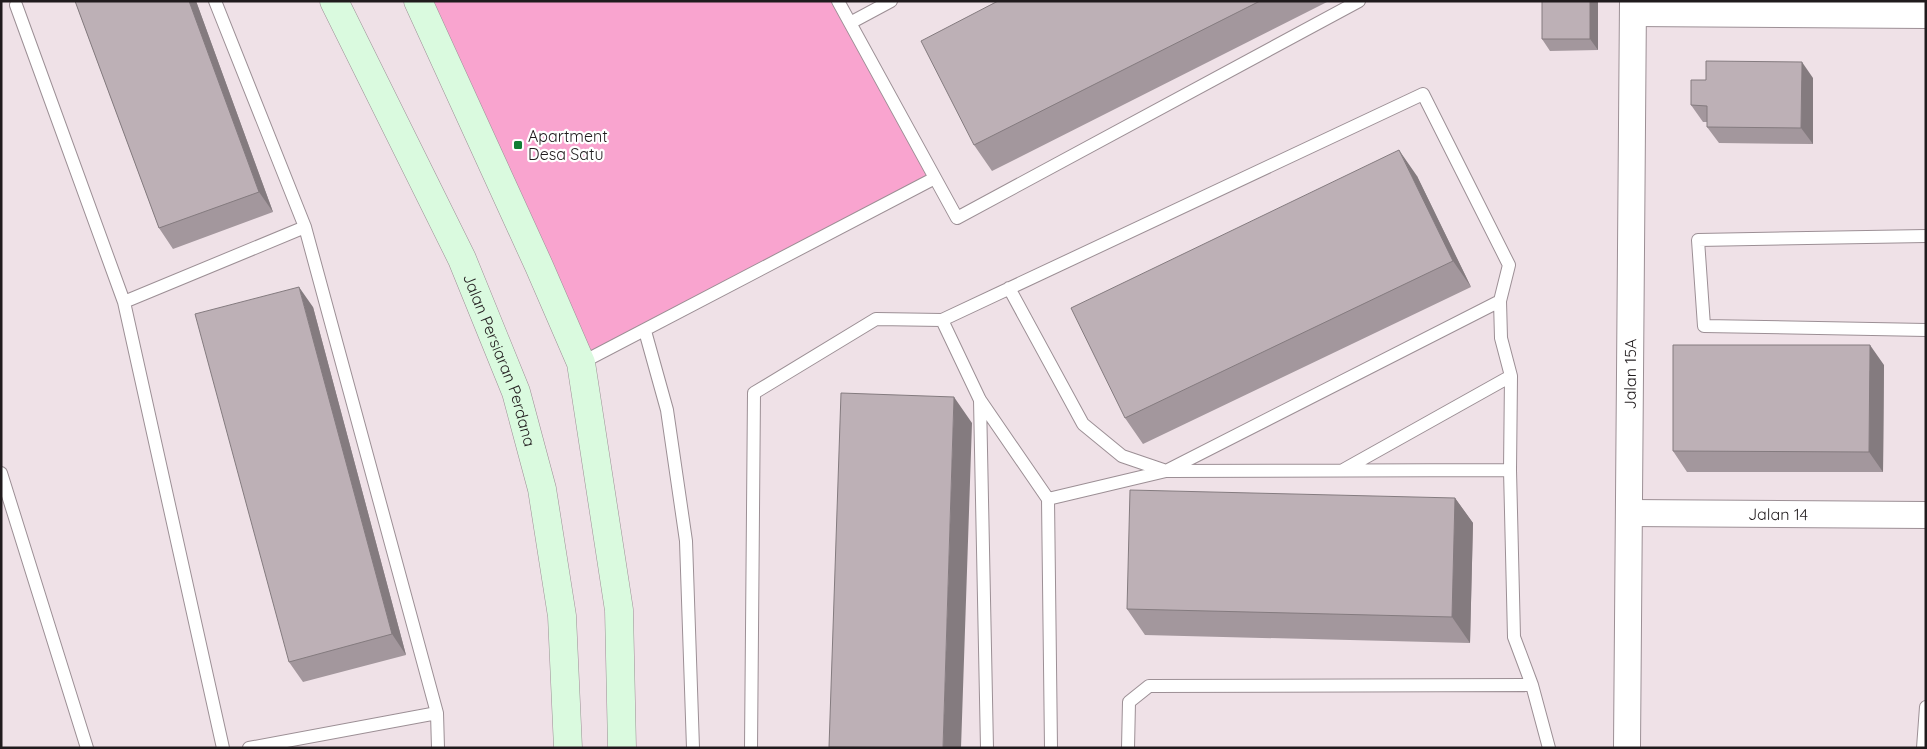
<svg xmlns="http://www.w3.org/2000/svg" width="1927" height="749" font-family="Quicksand,sans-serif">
<rect width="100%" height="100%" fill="#efe1e7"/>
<!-- green -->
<path fill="#f9a4cf" d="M415 1H838L935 178 582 361Z"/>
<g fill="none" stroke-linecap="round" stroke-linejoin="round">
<!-- lane casing -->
<g stroke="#9c8f95" stroke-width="14">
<path id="lane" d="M215 1 305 227 437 713 438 748
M838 1 957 218 1359 1
M16 5 124 302 223 748
M850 23 891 1
M1926 236 1698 240 1704 326 1926 330
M1009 288 1083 424 1122 456 1166 471 1048 499
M1500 301 1166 471 1510 470
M124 302 305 227
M942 320 980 400 1048 499 1051 748
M645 331 667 410 686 541 693 748
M581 363 935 178
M980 400 987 748
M1343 470 1511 376
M1 473 87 748
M249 748 437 713
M751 748 754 393 876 319 942 320 1423 94 1509 265 1500 301 1501 338 1511 376 1510 470 1514 637 1532 685 1549 748
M1128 748 1129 702 1149 686 1532 685
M1923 748 1926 707"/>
</g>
<!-- street casing -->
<g stroke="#9c8f95" stroke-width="28">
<g id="street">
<path d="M1633 13 1926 15"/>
<path id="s1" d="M1629 513 1926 515"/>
<path id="s2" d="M1627 748 1633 1"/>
</g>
</g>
<!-- secondary casing -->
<g stroke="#9c8f95" stroke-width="29">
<g id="secondary">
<path id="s3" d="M334 1 462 259 516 392 542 489 562 616 568 748"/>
<path d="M418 1 539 266 581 363 619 610 622 748"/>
</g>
</g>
<!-- lane -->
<use href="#lane" stroke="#fff" stroke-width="12"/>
<!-- street -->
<use href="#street" stroke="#fff" stroke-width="26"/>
<!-- secondary -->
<use href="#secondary" stroke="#dafadf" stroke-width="28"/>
</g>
<!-- wall -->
<path fill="#a3979d" d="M75 1H196L273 212 173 249 159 228Z
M998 1H1329L992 171 974 145Z
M1598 1V50L1550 51 1542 39Z
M1813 78V144L1719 143 1707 127V122H1703L1691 105Z
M1417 176 1471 287 1143 444 1125 418Z
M313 307 406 655 303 682 289 662Z
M1884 365 1883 472H1687L1673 451Z
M1455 498 1473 523 1470 643 1145 635 1127 609Z"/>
<!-- shaded-wall -->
<path fill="#847b7f" d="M189 1H196L273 212 259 192Z
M1590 1H1598V50L1590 39Z
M1802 62 1813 78V144L1801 128Z
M1399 150 1417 176 1471 287 1453 261Z
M299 287 313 307 406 655 392 634Z
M1870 345 1884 365 1883 472 1869 452Z
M954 397 972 423 961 748H943Z
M1455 498 1473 523 1470 643 1452 617Z"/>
<!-- building -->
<path fill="#bdb0b6" stroke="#847b7f" d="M75 1H189L259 192 159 228Z
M998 1H1260L974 145 921 41Z
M1542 1H1590V39H1542Z
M1706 61 1802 62 1801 128 1707 127V106L1691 105V80H1706Z
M1399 150 1453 261 1125 418 1071 308Z
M299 287 392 634 289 662 195 314Z
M1673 345H1870L1869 452 1673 451Z
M841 393 954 397 943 748 829 747Z
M1130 490 1455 498 1452 617 1127 609Z"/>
<!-- markers -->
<rect fill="#117e34" stroke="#fff" stroke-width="2" x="513" y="140" width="10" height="10" rx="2.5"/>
<g text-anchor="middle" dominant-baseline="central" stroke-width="4.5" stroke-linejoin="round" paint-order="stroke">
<!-- poi labels -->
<g font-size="16" fill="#201b1d" stroke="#fff" text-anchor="start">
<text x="528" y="136">Apartment<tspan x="528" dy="18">Desa Satu</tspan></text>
</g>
<!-- street labels -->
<g font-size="16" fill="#201b1d" stroke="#fff">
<text stroke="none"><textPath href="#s3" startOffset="396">Jalan Persiaran Perdana</textPath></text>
<text stroke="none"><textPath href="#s2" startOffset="374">Jalan 15A</textPath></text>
<text stroke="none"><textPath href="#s1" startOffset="149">Jalan 14</textPath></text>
</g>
</g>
<!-- border -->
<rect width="1927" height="749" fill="none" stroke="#201b1d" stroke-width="5"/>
</svg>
